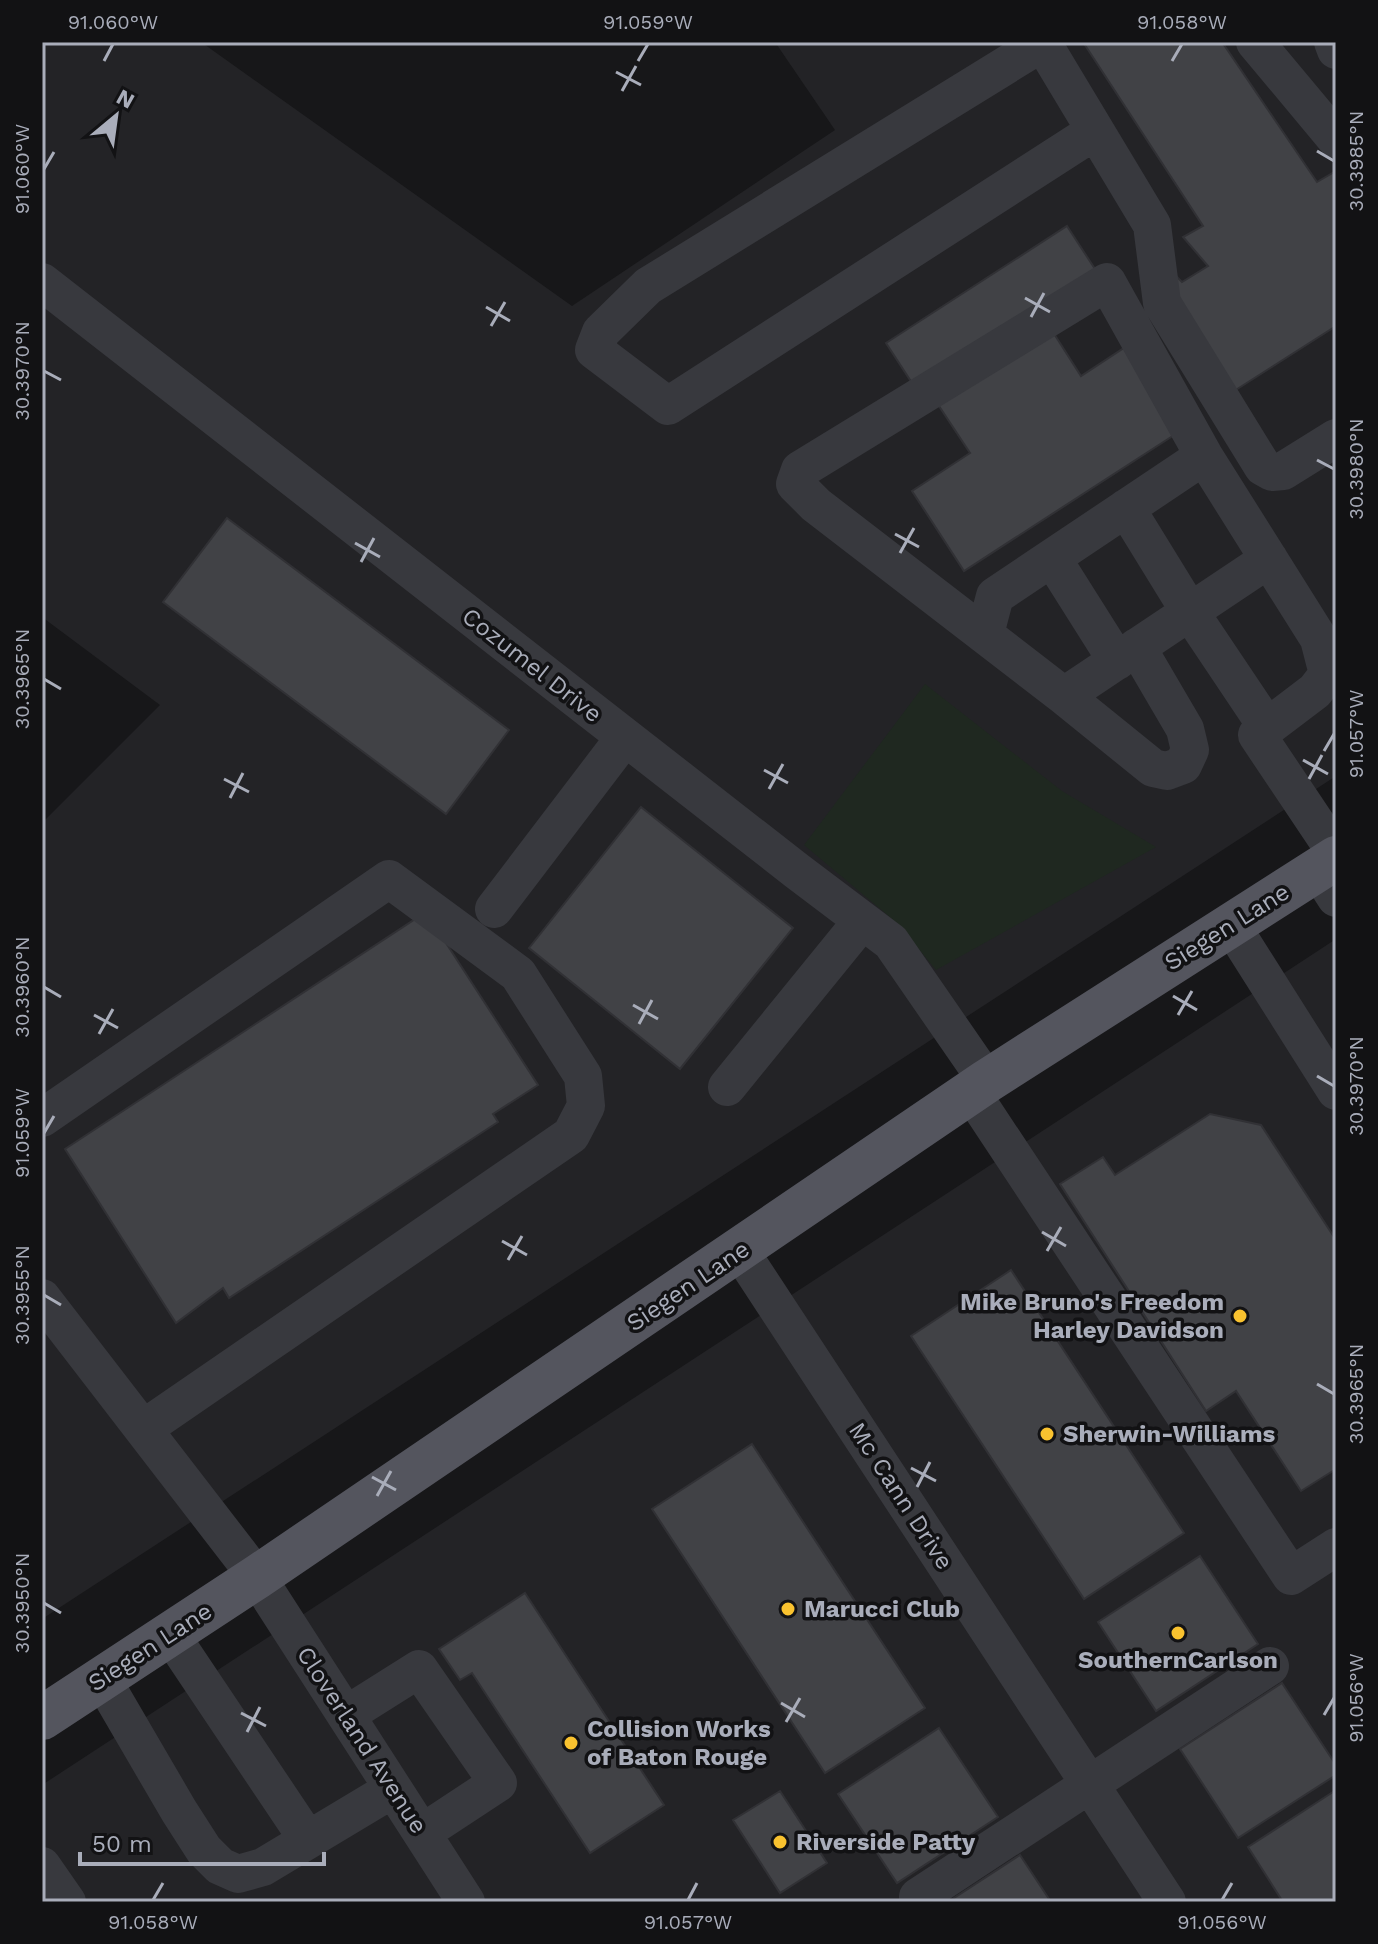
<svg xmlns="http://www.w3.org/2000/svg" width="1378" height="1944" font-family="'Work Sans',sans-serif">
<rect width="100%" height="100%" fill="#171719"/>
<!-- built -->
<path fill="#232326" d="M42 42H201L572 306 835 130 775 42H1336V776L42 1619V823L160 705 42 617Z
M1336 939V1902H42V1785Z"/>
<!-- green -->
<path fill="#1f2820" d="M925 684 1062 791 1156 847 936 970 897 923 804 845Z"/>
<!-- building -->
<path fill="#414246" stroke="#313135" stroke-width="2" d="M1083 42H1222L1317 182 1336 171V326L1231 393 1160 290 1175 275 1182 282 1208 266 1183 237 1203 226Z
M1067 226 1095 269 914 386 886 343Z
M1051 329 1081 376 1130 344 1185 428 964 571 912 491 970 453 937 403Z
M227 518 509 730 446 814 163 602Z
M641 807 793 928 680 1069 529 948Z
M426 912 538 1085 493 1114 498 1122 229 1298 223 1288 176 1323 65 1149Z
M1210 1114 1261 1125 1336 1240V1469L1301 1491 1236 1391 1206 1411 1060 1184 1103 1157 1115 1175Z
M1011 1270 1184 1533 1084 1599 911 1336Z
M752 1444 925 1708 825 1773 652 1509Z
M1200 1556 1258 1644 1156 1711 1098 1622Z
M525 1593 664 1805 590 1853 472 1673 460 1680 439 1649Z
M1282 1683 1336 1765V1775L1238 1838 1180 1749Z
M939 1728 998 1817 897 1883 838 1794Z
M1336 1790V1902H1283L1248 1847Z
M780 1791 827 1863 780 1893 733 1820Z
M1020 1855 1051 1902H948Z"/>
<g fill="none" stroke-linecap="round" stroke-linejoin="round">
<!-- minor -->
<path stroke="#38393e" stroke-width="38" d="M1042 42 1152 225 1162 303 1263 467 1272 472 1283 471 1336 438
M1255 42 1336 139
M1333 42 1336 50
M1042 43 648 286 601 332 594 350 668 406 1095 131
M42 282 797 871 891 942 987 1081
M1126 508 1190 612 1267 727
M1052 558 1117 661
M1269 559 1064 696 816 505 795 484 800 470 1107 282 1204 456 1319 639 1328 674 1315 691 1257 735 1336 853
M985 634 995 596 1204 456
M1064 696 1153 768 1167 771 1183 765 1190 750 1185 729 1137 647
M1318 870 1336 898
M494 909 625 737
M1231 925 1336 1091
M727 1087 862 921
M971 1092 1291 1576 1336 1547
M42 1118 389 879 518 974 583 1076 586 1106 571 1135 143 1429
M740 1251 1167 1902
M42 1298 257 1577 466 1902
M170 1634 308 1840
M102 1679 179 1811 204 1850 220 1866 238 1874 263 1867 393 1789
M346 1715 419 1669 498 1783 422 1833
M42 1866 67 1902
M918 1897 1270 1666"/>
<!-- major -->
<path stroke="#54555e" stroke-width="44" d="M42 1718 257 1577 987 1081 1336 858"/>
</g>
<!-- ticks -->
<path fill="none" stroke="#a9adba" stroke-width="3" d="M104 61 113 44M638 61 648 44M1172 61 1182 44M616 72 641 85M622 91 636 66M1317 151 1334 161M44 169 54 152M1025 298 1050 312M486 307 510 321M1031 317 1044 293M491 326 505 302M44 371 61 380M1317 460 1334 469M895 534 919 547M355 543 380 557M900 553 914 528M361 562 374 538M44 679 61 689M1324 751 1334 734M1303 760 1328 774M764 770 788 783M224 779 249 792M1309 779 1322 755M769 789 783 764M230 798 243 773M44 987 61 997M1173 996 1197 1010M633 1005 658 1019M94 1015 118 1028M1178 1015 1192 991M639 1024 652 1000M99 1034 113 1009M1317 1076 1334 1086M44 1133 54 1116M1042 1232 1066 1246M502 1241 527 1255M1047 1251 1061 1227M508 1260 522 1236M44 1295 61 1305M1317 1384 1334 1394M911 1468 936 1481M372 1477 396 1490M917 1487 930 1462M377 1496 391 1471M44 1603 61 1613M781 1703 805 1717M241 1713 266 1726M1324 1715 1334 1698M786 1722 800 1698M247 1732 260 1707M153 1900 163 1883M688 1900 697 1883M1222 1900 1232 1883"/>
<!-- markers -->
<g fill="#f9c22f" stroke="#121214" stroke-width="3">
<circle cx="1240" cy="1316" r="8"/>
<circle cx="1047" cy="1434" r="8"/>
<circle cx="788" cy="1609" r="8"/>
<circle cx="1178" cy="1633" r="8"/>
<circle cx="571" cy="1743" r="8"/>
<circle cx="780" cy="1842" r="8"/>
</g>
<g text-anchor="middle" dominant-baseline="central" stroke-width="7" stroke-linejoin="round" paint-order="stroke">
<!-- street labels -->
<g font-size="24" fill="#a9adba" stroke="#121214">
<text transform="translate(532 665) rotate(38)">Cozumel Drive</text>
<text transform="translate(1227 927) rotate(-32)">Siegen Lane</text>
<text transform="translate(688 1286) rotate(-34)">Siegen Lane</text>
<text transform="translate(901 1496) rotate(57)">Mc Cann Drive</text>
<text transform="translate(150 1647) rotate(-33)">Siegen Lane</text>
<text transform="translate(362 1740) rotate(57)">Cloverland Avenue</text>
</g>
<!-- poi labels -->
<g font-size="24" font-weight="bold" fill="#a9adba" stroke="#121214" text-anchor="start">
<text x="1224" y="1302" text-anchor="end">Mike Bruno's Freedom<tspan x="1224" dy="28">Harley Davidson</tspan></text>
<text x="1063" y="1434">Sherwin-Williams</text>
<text x="804" y="1609">Marucci Club</text>
<text x="1178" y="1660" text-anchor="middle">SouthernCarlson</text>
<text x="587" y="1729">Collision Works<tspan x="587" dy="28">of Baton Rouge</tspan></text>
<text x="796" y="1842">Riverside Patty</text>
</g>
</g>
<!-- border -->
<rect width="1378" height="1944" fill="none" stroke="#121214" stroke-width="88"/>
<!-- north arrow -->
<g transform="translate(116 116) rotate(29)" stroke="#121214" stroke-width="6" paint-order="stroke">
<path d="M0-6L14 30L0 20L-14 30Z" fill="#a9adba"/>
<text y="-12" font-size="22" font-weight="bold" text-anchor="middle" fill="#a9adba">N</text>
</g>
<!-- scale -->
<path d="M80 1852v12h244v-12" fill="none" stroke="#a9adba" stroke-width="4"/>
<text x="92" y="1852" font-size="24" fill="#a9adba" stroke="#121214" stroke-width="6" paint-order="stroke">50 m</text>
<rect x="44" y="44" width="1290" height="1856" fill="none" stroke="#a9adba" stroke-width="3"/>
<g font-size="20" text-anchor="middle" fill="#a9adba">
<text x="113" y="29">91.060°W</text>
<text x="648" y="29">91.059°W</text>
<text x="1182" y="29">91.058°W</text>
<text transform="translate(1356 161) rotate(-90)" y="7">30.3985°N</text>
<text transform="translate(22 169) rotate(-90)" y="7">91.060°W</text>
<text transform="translate(22 371) rotate(-90)" y="7">30.3970°N</text>
<text transform="translate(1356 469) rotate(-90)" y="7">30.3980°N</text>
<text transform="translate(22 679) rotate(-90)" y="7">30.3965°N</text>
<text transform="translate(1356 734) rotate(-90)" y="7">91.057°W</text>
<text transform="translate(22 987) rotate(-90)" y="7">30.3960°N</text>
<text transform="translate(1356 1086) rotate(-90)" y="7">30.3970°N</text>
<text transform="translate(22 1133) rotate(-90)" y="7">91.059°W</text>
<text transform="translate(22 1295) rotate(-90)" y="7">30.3955°N</text>
<text transform="translate(1356 1394) rotate(-90)" y="7">30.3965°N</text>
<text transform="translate(22 1603) rotate(-90)" y="7">30.3950°N</text>
<text transform="translate(1356 1698) rotate(-90)" y="7">91.056°W</text>
<text x="153" y="1929">91.058°W</text>
<text x="688" y="1929">91.057°W</text>
<text x="1222" y="1929">91.056°W</text>
</g>
</svg>
